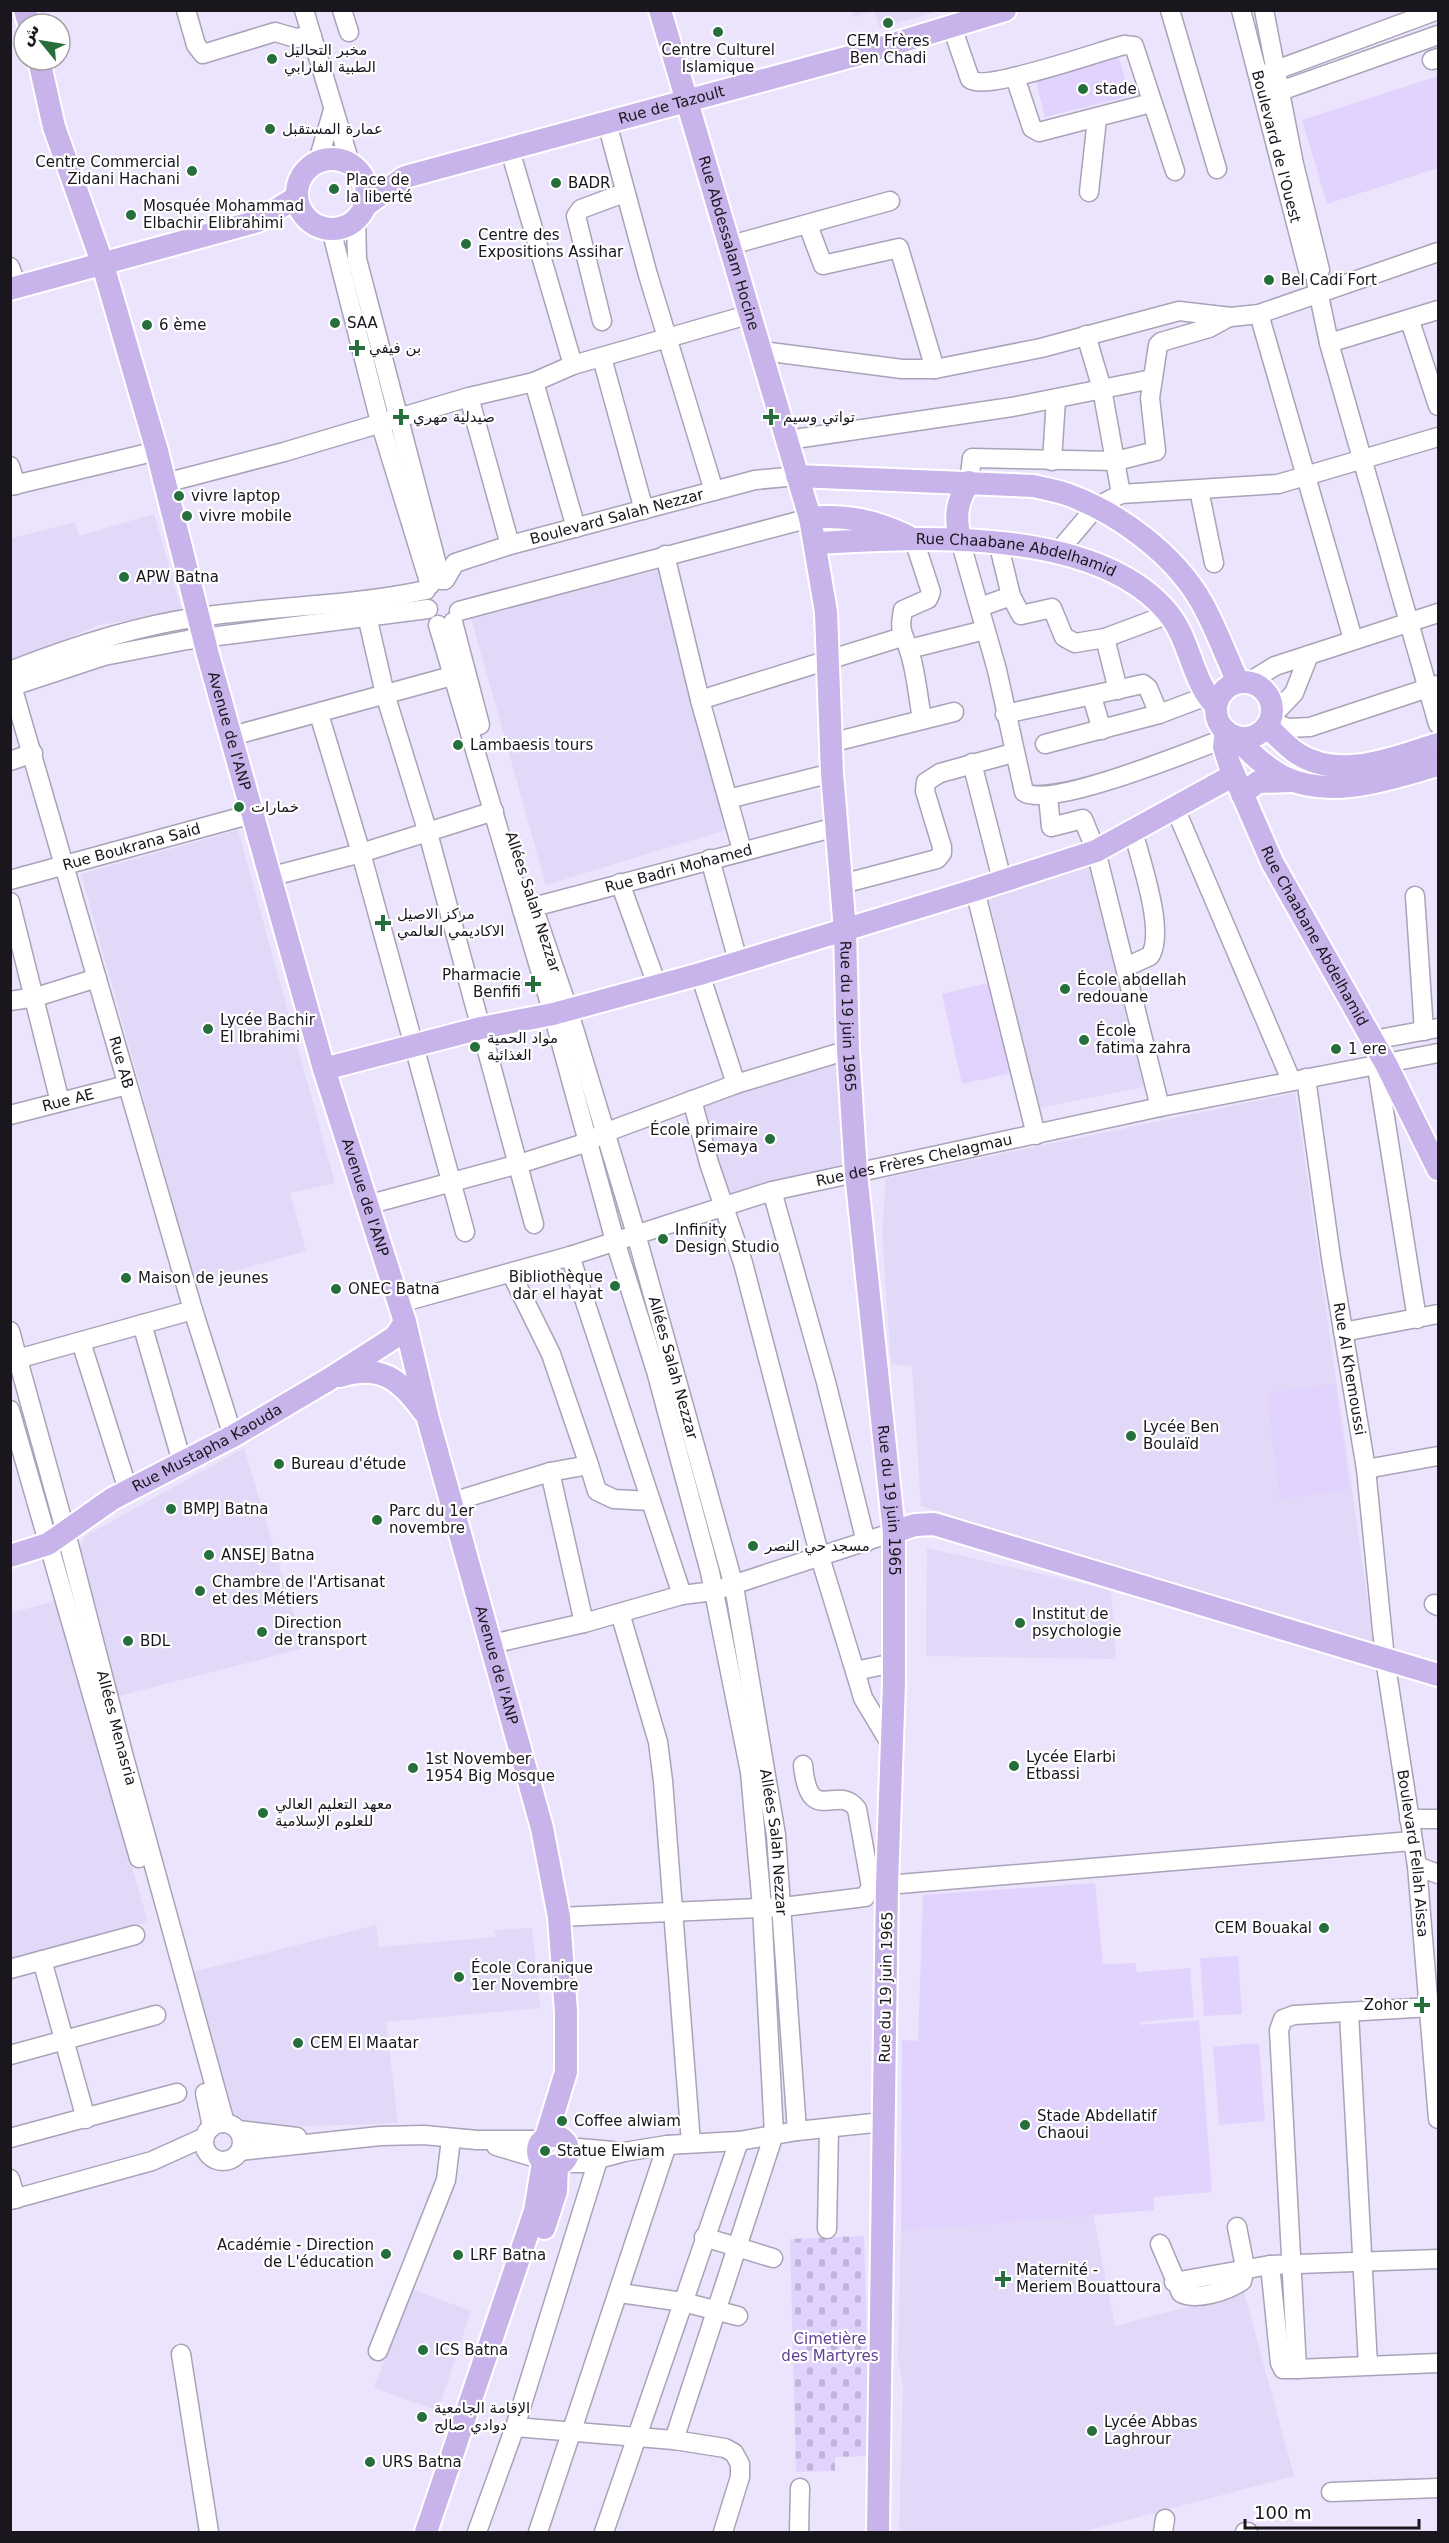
<svg xmlns="http://www.w3.org/2000/svg" width="1449" height="2543" font-family="'DejaVu Sans','Noto Naskh Arabic',sans-serif">
<defs>
<pattern id="cemetery-stones" width="16" height="16" patternUnits="userSpaceOnUse" patternTransform="scale(1.5)"><rect width="16" height="16" fill="#e1d3fe"/><path d="M2 7V4a2 2 0 0 1 4 0v3zM10 15v-3a2 2 0 0 1 4 0v3z" fill="#c0b4d9"/></pattern>
</defs>
<rect width="100%" height="100%" fill="#ece4fc"/>
<!-- built -->
<path fill="#e2d8f7" d="M842 11V10L938 11 880 28 874 11 853 17 852 11 842 13Z
M154 514 182 612 98 625 11 663 10 533 13 538 75 522 79 536Z
M659 570 729 829 546 885 471 618Z
M238 830 335 1183 290 1193 306 1251 195 1282 81 874Z
M1089 863 1144 1087 1039 1108 987 891Z
M838 1060 842 1174 718 1206 689 1105Z
M1295 1093 1374 1644 1148 1580 921 1506 912 1366 891 1364 882 1232 886 1178Z
M244 1448 304 1648 119 1696 78 1551 85 1536Z
M927 1548 1111 1590 1116 1659 926 1656Z
M55 1601 148 1922 11 1961V1613Z
M376 1925 379 1947 495 1937 494 1930 532 1928 540 2008 386 2022 398 2123 250 2128 229 2110 189 1973Z
M1093 2214 1115 2326 1244 2292 1294 2476 1082 2532H899L903 2387 898 2358 901 2231Z
M411 2289 471 2311 438 2411 374 2388Z"/>
<!-- cemetery -->
<path fill="url(#cemetery-stones)" d="M864 2236 870 2456 835 2457V2471L796 2472 790 2239Z"/>
<!-- pitch -->
<path fill="#e1d3fe" d="M1119 58 1130 96 1045 117 1036 81Z
M1438 76V168L1327 204 1302 120Z
M992 982 1012 1073 962 1084 942 994Z
M1335 1384 1349 1490 1280 1499 1267 1393Z
M1095 1883 1103 1964 1135 1963 1137 1972 1190 1968 1194 2017 1141 2022 1140 2025 1199 2020 1212 2192 1154 2197V2210L901 2231 902 2040 918 2041 923 1895Z
M1238 1956 1242 2014 1204 2016 1200 1958Z
M1259 2043 1265 2121 1219 2125 1213 2047Z"/>
<g fill="none" stroke-linecap="round" stroke-linejoin="round">
<!-- minor casing -->
<g stroke="#a9a2b8" stroke-width="21">
<g id="minor">
<path d="M186 10 196 45 203 54 275 32 296 38 312 36"/>
<path d="M304 10 350 163"/>
<path d="M342 10 349 32"/>
<path d="M1170 10 1217 169"/>
<path id="s1" d="M1241 10 1308 270"/>
<path d="M1264 10 1294 164 1320 270 1316 281 1329 343 1438 724"/>
<path d="M952 27 970 79C985 92 1101 51 1124 45L1134 46 1175 171"/>
<path d="M1432 60 1438 58"/>
<path d="M1268 73 1438 10"/>
<path d="M1015 77 1032 128 1039 132 1151 103"/>
<path d="M1269 95 1438 35"/>
<path d="M607 123 648 275 714 491"/>
<path d="M510 150 573 365"/>
<path d="M318 161 333 110"/>
<path d="M1089 192 1097 119"/>
<path d="M356 220 357 259 441 580"/>
<path d="M808 225 823 265 899 248 935 369"/>
<path d="M331 229 380 422 430 585"/>
<path d="M731 245 890 201"/>
<path d="M10 267 17 286"/>
<path d="M1259 314 1353 639"/>
<path d="M602 321 576 216 581 209 624 193"/>
<path d="M1410 321 1438 406"/>
<path d="M1086 335 1102 389 1121 494"/>
<path d="M1329 343 1438 310"/>
<path d="M762 351 902 369H935L1041 348 1179 311 1231 317 1259 314 1438 252"/>
<path d="M602 358 644 510"/>
<path d="M534 382 576 528"/>
<path d="M469 397 510 545"/>
<path d="M788 440 1012 407 1152 379"/>
<path d="M1052 461 1056 399"/>
<path d="M10 466 16 485"/>
<path d="M969 482 972 458 1116 461 1156 451 1150 398 1158 345 1161 342 1209 328 1229 317"/>
<path d="M165 483 284 452 469 397 534 382 573 365 751 314"/>
<path d="M10 486 157 451"/>
<path d="M1199 490 1214 563"/>
<path d="M914 540 931 592 928 599 903 610C899 632 902 630 909 650 916 671 918 697 922 719"/>
<path d="M960 540 997 670 1024 792C1049 809 1192 751 1223 739"/>
<path d="M998 542 1011 596"/>
<path d="M1057 553 1096 507 1121 494 1278 484 1438 437"/>
<path d="M665 555 700 700 742 850"/>
<path id="s2" d="M445 580 455 563 510 545 755 480 797 476"/>
<path d="M980 607 1011 596 1021 615 1052 608 1064 637 1075 643 1105 638 1169 614"/>
<path d="M459 611 810 518"/>
<path d="M367 616 385 694 428 833 534 1224"/>
<path d="M453 622 480 725"/>
<path d="M438 625 553 1014 615 1241 656 1371 710 1572 750 1772 762 1907 774 2134 674 2440"/>
<path d="M1105 638 1118 690"/>
<path d="M909 649 985 630"/>
<path d="M10 671C71 647 134 626 199 617 275 606 351 606 426 590"/>
<path d="M1249 682 1275 666 1438 613"/>
<path id="s3" d="M12 686 193 1310 233 1436"/>
<path d="M10 687 104 656 187 640 428 609"/>
<path d="M1092 697 1102 730"/>
<path d="M700 700 902 637"/>
<path d="M319 714 361 853 465 1232"/>
<path d="M1005 714 1143 684 1148 688 1159 714"/>
<path d="M1272 716 1294 693 1309 655"/>
<path d="M1270 722 1289 728 1310 727 1437 685"/>
<path d="M232 736 463 673"/>
<path d="M830 743 954 712"/>
<path d="M1045 744 1159 714 1207 696"/>
<path d="M10 761 33 753"/>
<path d="M972 763 1002 880"/>
<path d="M1048 796 1051 827 1083 819 1096 851 1160 1107"/>
<path d="M728 799 832 773"/>
<path d="M1175 808 1291 1080"/>
<path d="M710 859 738 961"/>
<path d="M269 877 361 853 494 811"/>
<path id="s4" d="M10 880 252 814"/>
<path d="M620 883 657 985"/>
<path d="M842 884 937 859 942 853V847L925 791 926 782 940 773 1013 753"/>
<path d="M975 890 1036 1135"/>
<path d="M1415 896 1424 1031"/>
<path d="M10 902 60 1102"/>
<path id="s5" d="M522 910 836 827"/>
<path id="s6" d="M537 918 568 1009 636 1234 734 1586 776 1835 797 2131"/>
<path d="M1126 967 1150 956C1166 932 1140 859 1133 831"/>
<path d="M700 974 736 1084"/>
<path d="M10 1001 36 997 97 978"/>
<path d="M1373 1040 1438 1028"/>
<path d="M1377 1067 1417 1319"/>
<path id="s7" d="M1306 1078 1331 1258 1366 1469 1385 1659 1417 1866 1438 2119"/>
<path d="M692 1100 709 1163 743 1263 820 1557 858 1681 863 1698 890 1743"/>
<path id="s8" d="M10 1115 127 1085"/>
<path d="M772 1191 826 1382 866 1542"/>
<path d="M367 1205 519 1164 588 1142 604 1133 736 1084 848 1050"/>
<path d="M570 1256 682 1595"/>
<path id="s9" d="M400 1303 570 1256 772 1191 1160 1107 1438 1053"/>
<path d="M142 1324 182 1462"/>
<path id="s10" d="M10 1331 66 1533 124 1757 225 2123"/>
<path d="M1343 1332 1438 1314"/>
<path d="M81 1342 128 1490"/>
<path d="M10 1361 193 1310"/>
<path d="M10 1410 139 1858"/>
<path d="M589 1465 597 1491 614 1499 651 1501"/>
<path d="M1366 1469 1438 1456"/>
<path d="M550 1472 584 1623"/>
<path d="M452 1502 550 1472 589 1465 551 1354 511 1273"/>
<path d="M1434 1604 1438 1606"/>
<path d="M620 1613 658 1742 663 1781 691 2143"/>
<path d="M492 1644 584 1623 682 1595 714 1591 894 1532"/>
<path d="M855 1671 894 1663"/>
<path d="M1409 1819H1438"/>
<path d="M1417 1866 1438 1874"/>
<path d="M887 1885 1412 1841"/>
<path d="M559 1917 783 1907 865 1897 871 1887 857 1809C838 1782 809 1829 803 1765"/>
<path d="M42 1960 86 2119"/>
<path d="M10 1969 135 1935"/>
<path d="M1431 2007 1294 2015 1283 2019 1279 2030 1297 2369 1438 2363"/>
<path d="M1349 2013 1368 2365"/>
<path d="M10 2055 156 2015"/>
<path d="M205 2093 212 2127"/>
<circle cx="223" cy="2142" r="19"/>
<path d="M238 2130 297 2137"/>
<path d="M10 2138 177 2093"/>
<path d="M496 2146 540 2159"/>
<path d="M567 2147 613 2151"/>
<path d="M240 2151 380 2136 424 2135 477 2140H542"/>
<path d="M562 2163H583L624 2152 667 2145 739 2141 797 2131 883 2122"/>
<path d="M10 2179 16 2199"/>
<path d="M10 2200 152 2161 205 2137"/>
<path d="M827 2229 829 2128"/>
<path d="M704 2237 773 2258"/>
<path d="M1160 2244 1181 2293C1197 2301 1227 2291 1242 2281L1245 2267 1237 2227"/>
<path d="M1270 2265 1280 2363 1283 2369H1297"/>
<path d="M1174 2282 1270 2265 1438 2259"/>
<path d="M620 2293 683 2302 738 2316"/>
<path d="M378 2351 446 2180 451 2139"/>
<path d="M181 2354 209 2532"/>
<path d="M515 2427 674 2440 725 2448 734 2453 740 2464V2477L723 2532"/>
<path d="M1331 2492 1438 2488"/>
<path d="M477 2532 515 2427 598 2160"/>
<path d="M538 2532 667 2145"/>
<path d="M604 2532 739 2141"/>
<path d="M799 2532 800 2488"/>
<path d="M1163 2532 1165 2519"/>
<path d="M1245 2532H1248"/>
</g>
</g>
<!-- major casing -->
<g stroke="#fff" stroke-width="26">
<g id="major">
<path d="M25 10 29 24"/>
<path id="s11" d="M660 10 810 518 826 612 832 773 845 931 848 1050 856 1173 894 1532V1683L887 1885 878 2532"/>
<path id="s12" d="M39 60 54 127 103 265 157 451 208 655 324 1069 405 1322 428 1419 542 1828 559 1917 566 2012V2072L546 2137"/>
<circle cx="332" cy="194" r="35"/>
<path id="s13" d="M366 205 405 177 864 53 1005 10"/>
<path d="M10 289 258 221 297 197"/>
<path d="M797 476 1034 486C1045 489 1058 491 1069 495 1120 514 1175 555 1202 603 1216 628 1226 656 1238 682"/>
<path d="M810 518C845 514 875 521 907 536"/>
<path d="M960 540C955 516 956 503 969 482"/>
<path id="s14" d="M816 543C918 537 1096 526 1168 613 1191 641 1191 680 1216 706"/>
<circle cx="1244" cy="710" r="28"/>
<path d="M1267 726C1277 736 1287 747 1298 754 1342 781 1395 757 1438 744"/>
<path id="s15" d="M1226 731 1224 747 1229 763 1272 862 1386 1064 1438 1169"/>
<path d="M1234 736C1249 751 1264 767 1284 777 1332 800 1391 778 1438 765"/>
<path d="M1242 794 1258 782 1292 781"/>
<path d="M324 1069 481 1028 553 1014 700 974 975 890 1096 851 1234 775"/>
<path d="M340 1376C380 1363 401 1380 423 1411"/>
<path d="M894 1532 915 1525 934 1524 1438 1675"/>
<path id="s16" d="M10 1556 48 1544 112 1499 233 1436 328 1380 395 1337 405 1322"/>
<circle cx="553" cy="2151" r="15"/>
<path d="M544 2228 556 2191 557 2165"/>
<path d="M426 2532 535 2211 543 2163"/>
</g>
</g>
<!-- minor -->
<use href="#minor" stroke="#fff" stroke-width="18"/>
<!-- major -->
<use href="#major" stroke="#c8b3eb" stroke-width="22"/>
</g>
<!-- markers -->
<g fill="#266e3b" stroke="#fff" stroke-width="2">
<circle cx="888" cy="23" r="6"/>
<circle cx="718" cy="32" r="6"/>
<circle cx="272" cy="59" r="6"/>
<circle cx="1083" cy="89" r="6"/>
<circle cx="270" cy="129" r="6"/>
<circle cx="192" cy="171" r="6"/>
<circle cx="556" cy="183" r="6"/>
<circle cx="334" cy="189" r="6"/>
<circle cx="131" cy="215" r="6"/>
<circle cx="466" cy="244" r="6"/>
<circle cx="1269" cy="280" r="6"/>
<circle cx="335" cy="323" r="6"/>
<circle cx="147" cy="325" r="6"/>
<path d="M354 339h6v6h6v6h-6v6h-6v-6h-6v-6h6z"/>
<path d="M398 408h6v6h6v6h-6v6h-6v-6h-6v-6h6z"/>
<path d="M768 408h6v6h6v6h-6v6h-6v-6h-6v-6h6z"/>
<circle cx="179" cy="496" r="6"/>
<circle cx="187" cy="516" r="6"/>
<circle cx="124" cy="577" r="6"/>
<circle cx="458" cy="745" r="6"/>
<circle cx="239" cy="807" r="6"/>
<path d="M380 914h6v6h6v6h-6v6h-6v-6h-6v-6h6z"/>
<path d="M530 975h6v6h6v6h-6v6h-6v-6h-6v-6h6z"/>
<circle cx="1065" cy="989" r="6"/>
<circle cx="208" cy="1029" r="6"/>
<circle cx="1084" cy="1040" r="6"/>
<circle cx="475" cy="1047" r="6"/>
<circle cx="1336" cy="1049" r="6"/>
<circle cx="770" cy="1139" r="6"/>
<circle cx="663" cy="1239" r="6"/>
<circle cx="126" cy="1278" r="6"/>
<circle cx="615" cy="1286" r="6"/>
<circle cx="336" cy="1289" r="6"/>
<circle cx="1131" cy="1436" r="6"/>
<circle cx="279" cy="1464" r="6"/>
<circle cx="171" cy="1509" r="6"/>
<circle cx="377" cy="1520" r="6"/>
<circle cx="753" cy="1546" r="6"/>
<circle cx="209" cy="1555" r="6"/>
<circle cx="200" cy="1591" r="6"/>
<circle cx="1020" cy="1623" r="6"/>
<circle cx="262" cy="1632" r="6"/>
<circle cx="128" cy="1641" r="6"/>
<circle cx="1014" cy="1766" r="6"/>
<circle cx="413" cy="1768" r="6"/>
<circle cx="263" cy="1813" r="6"/>
<circle cx="1324" cy="1928" r="6"/>
<circle cx="459" cy="1977" r="6"/>
<path d="M1419 1996h6v6h6v6h-6v6h-6v-6h-6v-6h6z"/>
<circle cx="298" cy="2043" r="6"/>
<circle cx="562" cy="2121" r="6"/>
<circle cx="1025" cy="2125" r="6"/>
<circle cx="545" cy="2151" r="6"/>
<circle cx="386" cy="2254" r="6"/>
<circle cx="458" cy="2255" r="6"/>
<path d="M1000 2270h6v6h6v6h-6v6h-6v-6h-6v-6h6z"/>
<circle cx="423" cy="2350" r="6"/>
<circle cx="422" cy="2417" r="6"/>
<circle cx="1092" cy="2431" r="6"/>
<circle cx="370" cy="2462" r="6"/>
</g>
<g text-anchor="middle" dominant-baseline="central" stroke-width="4.5" stroke-linejoin="round" paint-order="stroke">
<!-- poi labels -->
<g font-size="15" fill="#19161e" stroke="#fff" text-anchor="start">
<text x="888" y="41" text-anchor="middle">CEM Frères<tspan x="888" dy="17">Ben Chadi</tspan></text>
<text x="284" y="50">مخبر التحاليل<tspan x="284" dy="17">الطبية الفارابي</tspan></text>
<text x="718" y="50" text-anchor="middle">Centre Culturel<tspan x="718" dy="17">Islamique</tspan></text>
<text x="1095" y="89">stade</text>
<text x="282" y="129">عمارة المستقبل</text>
<text x="180" y="162" text-anchor="end">Centre Commercial<tspan x="180" dy="17">Zidani Hachani</tspan></text>
<text x="346" y="180">Place de<tspan x="346" dy="17">la liberté</tspan></text>
<text x="568" y="183">BADR</text>
<text x="143" y="206">Mosquée Mohammad<tspan x="143" dy="17">Elbachir Elibrahimi</tspan></text>
<text x="478" y="235">Centre des<tspan x="478" dy="17">Expositions Assihar</tspan></text>
<text x="1281" y="280">Bel Cadi Fort</text>
<text x="347" y="323">SAA</text>
<text x="159" y="325">6 ème</text>
<text x="369" y="348">بن فيفي</text>
<text x="413" y="417">صيدلية مهري</text>
<text x="783" y="417">تواتي وسيم</text>
<text x="191" y="496">vivre laptop</text>
<text x="199" y="516">vivre mobile</text>
<text x="136" y="577">APW Batna</text>
<text x="470" y="745">Lambaesis tours</text>
<text x="251" y="807">خمارات</text>
<text x="397" y="914">مركز الاصيل<tspan x="397" dy="17">الاكاديمي العالمي</tspan></text>
<text x="521" y="975" text-anchor="end">Pharmacie<tspan x="521" dy="17">Benfifi</tspan></text>
<text x="1077" y="980">École abdellah<tspan x="1077" dy="17">redouane</tspan></text>
<text x="220" y="1020">Lycée Bachir<tspan x="220" dy="17">El Ibrahimi</tspan></text>
<text x="1096" y="1031">École<tspan x="1096" dy="17">fatima zahra</tspan></text>
<text x="487" y="1038">مواد الحمية<tspan x="487" dy="17">الغذائية</tspan></text>
<text x="1348" y="1049">1 ere</text>
<text x="758" y="1130" text-anchor="end">École primaire<tspan x="758" dy="17">Semaya</tspan></text>
<text x="675" y="1230">Infinity<tspan x="675" dy="17">Design Studio</tspan></text>
<text x="603" y="1277" text-anchor="end">Bibliothèque<tspan x="603" dy="17">dar el hayat</tspan></text>
<text x="138" y="1278">Maison de jeunes</text>
<text x="348" y="1289">ONEC Batna</text>
<text x="1143" y="1427">Lycée Ben<tspan x="1143" dy="17">Boulaïd</tspan></text>
<text x="291" y="1464">Bureau d'étude</text>
<text x="183" y="1509">BMPJ Batna</text>
<text x="389" y="1511">Parc du 1er<tspan x="389" dy="17">novembre</tspan></text>
<text x="765" y="1546">مسجد حي النصر</text>
<text x="221" y="1555">ANSEJ Batna</text>
<text x="212" y="1582">Chambre de l'Artisanat<tspan x="212" dy="17">et des Métiers</tspan></text>
<text x="1032" y="1614">Institut de<tspan x="1032" dy="17">psychologie</tspan></text>
<text x="274" y="1623">Direction<tspan x="274" dy="17">de transport</tspan></text>
<text x="140" y="1641">BDL</text>
<text x="1026" y="1757">Lycée Elarbi<tspan x="1026" dy="17">Etbassi</tspan></text>
<text x="425" y="1759">1st November<tspan x="425" dy="17">1954 Big Mosque</tspan></text>
<text x="275" y="1804">معهد التعليم العالي<tspan x="275" dy="17">للعلوم الإسلامية</tspan></text>
<text x="1312" y="1928" text-anchor="end">CEM Bouakal</text>
<text x="471" y="1968">École Coranique<tspan x="471" dy="17">1er Novembre</tspan></text>
<text x="1408" y="2005" text-anchor="end">Zohor</text>
<text x="310" y="2043">CEM El Maatar</text>
<text x="1037" y="2116">Stade Abdellatif<tspan x="1037" dy="17">Chaoui</tspan></text>
<text x="574" y="2121">Coffee alwiam</text>
<text x="557" y="2151">Statue Elwiam</text>
<text x="374" y="2245" text-anchor="end">Académie - Direction<tspan x="374" dy="17">de L'éducation</tspan></text>
<text x="470" y="2255">LRF Batna</text>
<text x="1016" y="2270">Maternité -<tspan x="1016" dy="17">Meriem Bouattoura</tspan></text>
<text x="435" y="2350">ICS Batna</text>
<text x="434" y="2408">الإقامة الجامعية<tspan x="434" dy="17">دوادي صالح</tspan></text>
<text x="1104" y="2422">Lycée Abbas<tspan x="1104" dy="17">Laghrour</tspan></text>
<text x="382" y="2462">URS Batna</text>
</g>
<!-- street labels -->
<g font-size="15" fill="#19161e" stroke="#fff">
<text stroke="none"><textPath href="#s13" startOffset="324">Rue de Tazoult</textPath></text>
<text stroke="none"><textPath href="#s1" startOffset="141">Boulevard de l'Ouest</textPath></text>
<text stroke="none"><textPath href="#s11" startOffset="243">Rue Abdessalam Hocine</textPath></text>
<text stroke="none"><textPath href="#s2" startOffset="188">Boulevard Salah Nezzar</textPath></text>
<text stroke="none"><textPath href="#s14" startOffset="202">Rue Chaabane Abdelhamid</textPath></text>
<text stroke="none"><textPath href="#s12" startOffset="698">Avenue de l'ANP</textPath></text>
<text stroke="none"><textPath href="#s4" startOffset="126">Rue Boukrana Said</textPath></text>
<text stroke="none"><textPath href="#s5" startOffset="162">Rue Badri Mohamed</textPath></text>
<text transform="translate(533 902) rotate(72)">Allées Salah Nezzar</text>
<text stroke="none"><textPath href="#s15" startOffset="226">Rue Chaabane Abdelhamid</textPath></text>
<text stroke="none"><textPath href="#s11" startOffset="1030">Rue du 19 juin 1965</textPath></text>
<text stroke="none"><textPath href="#s3" startOffset="392">Rue AB</textPath></text>
<text stroke="none"><textPath href="#s8" startOffset="60">Rue AE</textPath></text>
<text stroke="none"><textPath href="#s9" startOffset="534">Rue des Frères Chelagmau</textPath></text>
<text stroke="none"><textPath href="#s12" startOffset="1184">Avenue de l'ANP</textPath></text>
<text stroke="none"><textPath href="#s6" startOffset="470">Allées Salah Nezzar</textPath></text>
<text stroke="none"><textPath href="#s7" startOffset="294">Rue Al Khemoussi</textPath></text>
<text stroke="none"><textPath href="#s16" startOffset="226">Rue Mustapha Kaouda</textPath></text>
<text stroke="none"><textPath href="#s11" startOffset="1516">Rue du 19 juin 1965</textPath></text>
<text stroke="none"><textPath href="#s12" startOffset="1670">Avenue de l'ANP</textPath></text>
<text stroke="none"><textPath href="#s10" startOffset="411">Allées Menasria</textPath></text>
<text stroke="none"><textPath href="#s6" startOffset="956">Allées Salah Nezzar</textPath></text>
<text stroke="none"><textPath href="#s7" startOffset="783">Boulevard Fellah Aissa</textPath></text>
<text transform="translate(886 1987) rotate(-89)">Rue du 19 juin 1965</text>
</g>
<!-- park labels -->
<g font-size="15" fill="#614092" stroke="#fff">
<text x="830" y="2339">Cimetière<tspan x="830" dy="17">des Martyres</tspan></text>
</g>
</g>
<!-- border -->
<rect width="1449" height="2543" fill="none" stroke="#19161e" stroke-width="24"/>
<!-- north arrow -->
<g transform="translate(42 42) rotate(300)"><circle r="28" fill="#ffffff" stroke="#a3a2a5" stroke-width="1.5"/>
<path d="M0-4.5L10 22L0 15L-10 22Z" fill="#266e3b"/>
<text y="-9" font-size="16" font-weight="bold" text-anchor="middle" fill="#19161e">ش</text>
</g>
<!-- scale -->
<path d="M1245 2519v9h174v-9" fill="none" stroke="#19161e" stroke-width="3"/>
<text x="1254" y="2519" font-size="18" fill="#19161e" stroke="#ffffff" stroke-width="4.5" paint-order="stroke">100 m</text>
</svg>
